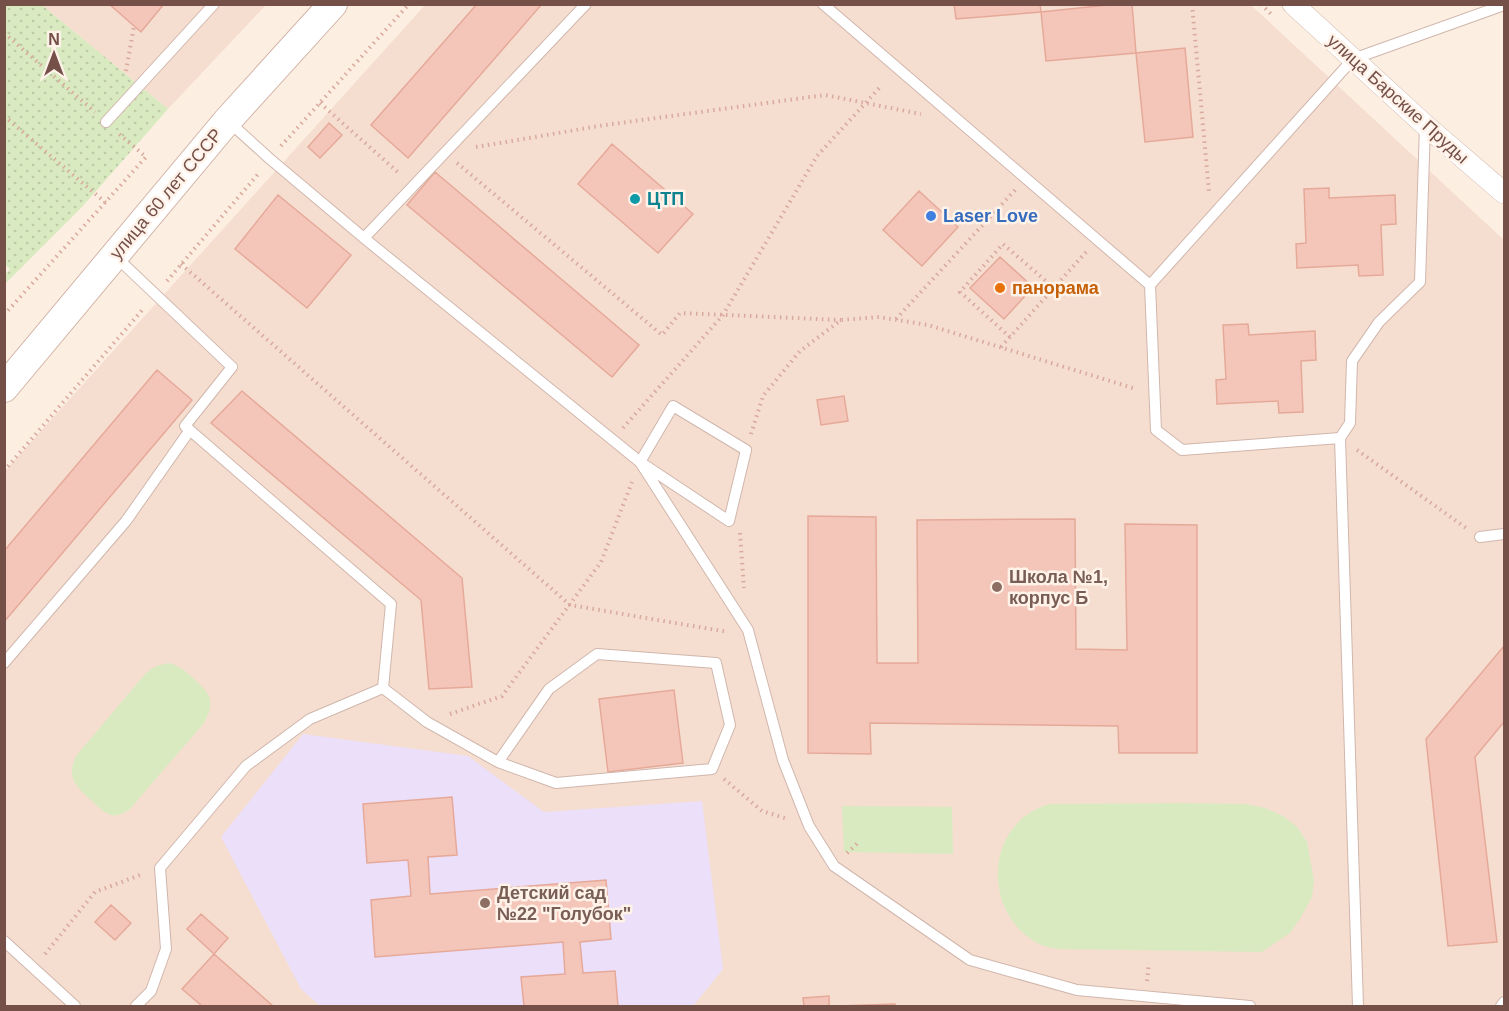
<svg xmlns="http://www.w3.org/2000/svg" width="1509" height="1011" font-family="Helvetica,sans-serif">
<defs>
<pattern id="park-dots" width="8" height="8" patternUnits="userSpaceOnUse" patternTransform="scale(1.5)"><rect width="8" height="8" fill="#d9eac0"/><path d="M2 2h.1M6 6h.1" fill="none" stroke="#becaa6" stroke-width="1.8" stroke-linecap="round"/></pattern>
</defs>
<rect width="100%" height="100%" fill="#fdeee2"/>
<!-- residential -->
<path fill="#f5ded0" d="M42 5H266L168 109Z
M425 5H1251L1504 240V1006H5L4 472Z"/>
<!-- education -->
<path fill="#ebdff9" d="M303 734 468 756 544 812 702 801 723 969 693 1006H320L301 989 221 837Z"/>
<!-- park -->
<path fill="url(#park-dots)" d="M5 5H42L168 109 82 207 5 284V275L10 269 4 264Z"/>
<!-- pitch -->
<path fill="#d9eac0" d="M169 663C180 666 185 671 193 678 211 694 216 701 204 723L129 810C123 813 117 817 111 815 104 813 97 806 92 801 76 786 66 779 76 756L146 673 156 666Z
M1181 803 1246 804 1265 808 1283 816 1297 827 1307 842 1314 881 1312 897 1301 917 1290 933 1262 952 1059 949C1053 948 1046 947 1041 945 981 916 983 822 1050 804Z
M842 806 952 807 953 854 844 852Z"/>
<!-- building -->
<path fill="#f3c6b9" stroke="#e6a999" stroke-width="1.5" d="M109 4H164L141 32Z
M477 4H542L408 158 371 125Z
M954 4H1040L1041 12 956 19Z
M1117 4H1132L1136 53 1046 61 1041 12Z
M1185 48 1193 137 1145 142 1136 53Z
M329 123 342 135 320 158 308 147Z
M612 144 693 214 658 253 578 184Z
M435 172 639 345 612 377 407 205Z
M1329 188V198L1395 195 1396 224 1381 225 1383 275 1359 276 1358 265 1297 268 1296 244 1306 243 1304 189Z
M919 191 958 227 922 266 883 230Z
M278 195 351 255 307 308 235 249Z
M1000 257 1033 287 1004 319 970 288Z
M1248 324 1249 335 1315 331 1316 360 1301 361 1303 412 1279 413 1278 401 1217 404 1216 380 1226 379 1223 325Z
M157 370 192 400 4 622V551Z
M242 391 462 578 472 687 429 689 421 600 211 423Z
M844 396 848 421 821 425 817 400Z
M808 516 876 517 877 663H918L917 520 1075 519 1076 649 1127 650 1125 524 1197 525V753H1119L1118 726 870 723 871 754 808 753Z
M1504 646V722L1475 757 1497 942 1448 946 1426 739Z
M674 690 683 763 608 772 599 699Z
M452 797 457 855 428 857 430 894 606 880 611 939 580 942 583 973 615 971 618 1006H524L521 977 565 974 563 942 375 957 371 900 411 896 408 860 367 863 363 804Z
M111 905 131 923 115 940 95 922Z
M201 914 228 938 214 954 187 929Z
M214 954 273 1006H202L182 989Z
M829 996V1006H804L803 998Z
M895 1004V1006H837Z"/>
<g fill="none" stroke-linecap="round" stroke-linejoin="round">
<!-- lane casing -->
<g stroke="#d0b6ac" stroke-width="12">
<path id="lane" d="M823 4 1150 285
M228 121 270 159 364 238 640 462 729 521 746 450 673 406 640 462
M106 122 214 4
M1425 125 1420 282 1379 322 1352 361 1350 423 1340 438 1182 450 1156 430 1150 285 1353 59 1504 5
M364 238 586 4
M115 256 232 367 185 426 391 604 383 688 427 722 498 762 556 783 712 769 730 725 716 663 597 654 549 689 498 762
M1340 438 1358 1006
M640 462 748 630 783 760 809 826 834 866 970 960 1077 990 1250 1006
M1480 537 1504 534
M4 663 126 521 190 430
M4 941 75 1006
M136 1006 151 991 166 949 160 868 246 766 310 719 383 688
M1501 1006 1504 1002"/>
</g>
<!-- street casing -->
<g stroke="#d0b6ac" stroke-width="22">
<path id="street" d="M1293 4 1425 125 1504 193"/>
</g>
<!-- secondary casing -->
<g stroke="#d3b4a8" stroke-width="30">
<path id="secondary" d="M4 388 227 121 333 4"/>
</g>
<!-- path -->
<path stroke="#d8a99c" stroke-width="4" stroke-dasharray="1.5 4.5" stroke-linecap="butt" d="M1192 4 1209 192
M1261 4 1272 15
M4 33 95 112
M126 71 134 26
M320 103 400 174
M4 116 106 203
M281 146 409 4
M476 147 605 125 825 95 921 114
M457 163 662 335 680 313 841 320
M181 264 570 605 728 632
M167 281 259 173
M4 315 146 157 118 133
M896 319 1015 190
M1010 337 960 292 1003 244 1054 288
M1001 347 1086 252
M623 428 723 315 817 156 882 85
M751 434 763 396 800 351 841 320 879 317 928 325 1136 389
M1357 450 1466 528
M4 471 144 308
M740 533 744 588
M450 714 502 696 601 562 632 482
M724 779 762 811 788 819
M847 853 860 841
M45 954 95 892 143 874
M1147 981 1149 963"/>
<!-- lane -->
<use href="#lane" stroke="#fff" stroke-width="10"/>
<!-- street -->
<use href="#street" stroke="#fff" stroke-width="21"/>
<!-- secondary -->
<use href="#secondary" stroke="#fff" stroke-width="28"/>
</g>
<!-- markers -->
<circle fill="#0f9aa8" stroke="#fff2e9" stroke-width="2" cx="635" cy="199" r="6"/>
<circle fill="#3f7fe0" stroke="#fff2e9" stroke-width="2" cx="931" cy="216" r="6"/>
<circle fill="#e8710a" stroke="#fff2e9" stroke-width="2" cx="1000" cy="288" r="6"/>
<g fill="#8d6e63" stroke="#fff2e9" stroke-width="2">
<circle cx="997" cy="587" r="6"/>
<circle cx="485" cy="903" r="6"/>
</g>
<g text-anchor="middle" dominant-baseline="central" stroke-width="5" stroke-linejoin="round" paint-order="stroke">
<!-- street labels -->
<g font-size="18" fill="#755048" stroke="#fff2e9">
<text transform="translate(1398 99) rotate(42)">улица Барские Пруды</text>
<text transform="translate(166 194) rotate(-50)">улица 60 лет СССР</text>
</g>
<!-- culture labels -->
<g font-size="18" font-weight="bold" fill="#0d838f" stroke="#fff2e9" text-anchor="start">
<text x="647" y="199">ЦТП</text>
</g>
<!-- shop labels -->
<g font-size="18" font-weight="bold" fill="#366cbe" stroke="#fff2e9" text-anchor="start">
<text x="943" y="216">Laser Love</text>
</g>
<!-- food labels -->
<g font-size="18" font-weight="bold" fill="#c56008" stroke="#fff2e9" text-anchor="start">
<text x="1012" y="288">панорама</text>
</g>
<!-- education labels -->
<g font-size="18" font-weight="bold" fill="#785e54" stroke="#fff2e9" text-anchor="start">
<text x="1009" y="577">Школа №1,<tspan x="1009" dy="21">корпус Б</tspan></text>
<text x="497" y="893">Детский сад<tspan x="497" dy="21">№22 "Голубок"</tspan></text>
</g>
</g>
<!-- border -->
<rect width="1509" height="1011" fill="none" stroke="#755048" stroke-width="12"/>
<!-- north arrow -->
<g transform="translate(54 54)" stroke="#fff2e9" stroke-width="4.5" paint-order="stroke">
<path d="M0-4.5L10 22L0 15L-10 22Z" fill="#755048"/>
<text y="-9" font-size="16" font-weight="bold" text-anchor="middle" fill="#755048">N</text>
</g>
</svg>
